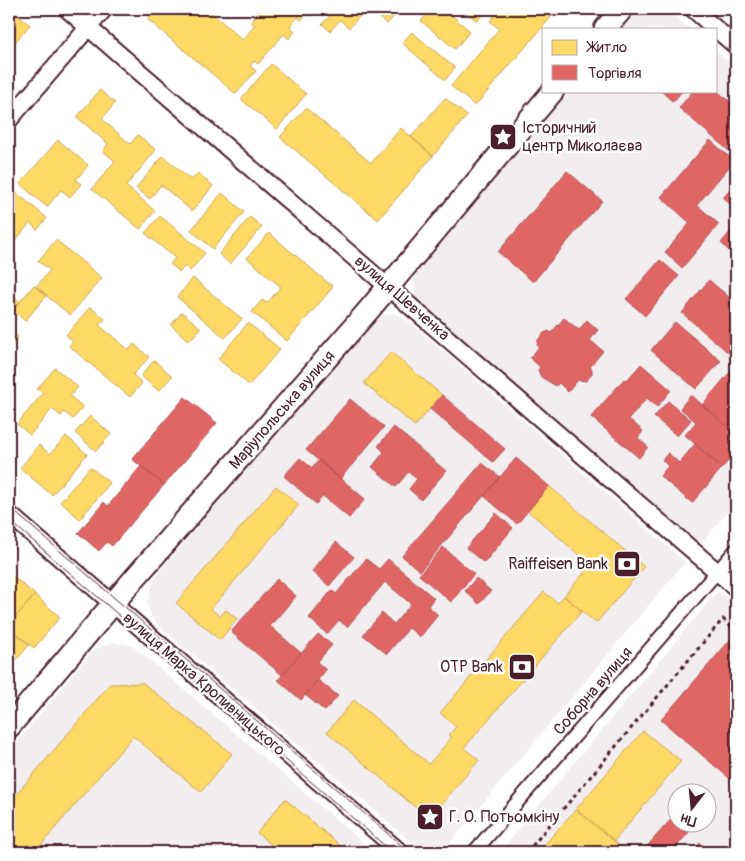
<svg xmlns="http://www.w3.org/2000/svg" width="745" height="861" font-family="Pangolin,sans-serif">
<rect width="100%" height="100%" fill="#fff"/>
<filter id="ink" filterUnits="userSpaceOnUse"><feTurbulence type="fractalNoise" baseFrequency=".02" numOctaves="2"/><feDisplacementMap in="SourceGraphic" scale="10" xChannelSelector="R" yChannelSelector="G"/><feConvolveMatrix kernelMatrix="1 2 1 2 8 2 1 2 1" color-interpolation-filters="sRGB"/></filter>
<g filter="url(#ink)">
<!-- built -->
<path fill="#f2eeef" fill-rule="evenodd" d="M634 9H665L690 29H617Z
M716 51 736 68V502L699 546 426 310 415 296 413 280 419 265 565 91H716Z
M394 313 411 323 685 562 442 852H423L158 625 151 616 147 604 155 577 363 328 380 316Z
M716 593H722L736 606V852H500ZM678 794H708V824H678Z
M114 642 132 646 140 652 374 852H9V752L93 650Z"/>
<!-- homes -->
<path fill="#ffd966" stroke="#c9a154" d="M9 9 30 25 9 49Z
M156 9H207L243 40 255 25 251 22 262 9H310L313 12 310 16 307 14 301 20 298 17 290 26 295 31 289 39 284 34 258 64 254 61 250 66 256 71 236 94 147 19Z
M321 9H361L364 11 349 28 340 20 330 31 322 24 330 16Z
M369 9H400L387 24Z
M432 9H444L470 31 455 49 421 21Z
M462 9H487L477 21Z
M500 9H558L475 106 451 86 499 29 490 21Z
M412 32 455 68 445 80 402 43Z
M271 64 306 94 277 129 241 99Z
M100 90 115 103 102 119 130 144 138 135 156 150 126 186 155 211 140 229 92 189 115 161 103 151 108 144 77 117Z
M445 98 467 116 433 156 411 137Z
M306 108 371 163 401 128 433 156 378 220 280 137Z
M58 140 88 165 76 180 81 184 70 197 61 190 47 207 20 184Z
M163 156 191 180 198 173 213 186 192 211 161 185 150 199 136 188Z
M14 191 47 218 37 230 30 223 15 241 9 236V197Z
M222 193 244 212 213 249 191 230Z
M160 216 205 253 190 271 185 266 180 272 170 264 175 258 145 233Z
M250 217 262 227 230 264 219 254Z
M269 233 333 287 287 341 252 312 262 300 267 303 281 287 247 258Z
M56 240 102 278 70 315 36 287 50 270 38 261Z
M193 278 242 319 225 338 177 297Z
M34 285 47 295 25 321 13 310Z
M9 293 20 302 9 315Z
M90 307 105 319 99 325 129 350 134 344 149 357 133 375 142 383 130 397 69 346 73 341 66 335Z
M182 312 201 328 189 341 171 325Z
M248 323 280 349 249 385 218 359Z
M9 330 18 337 9 348Z
M391 352 442 395 415 426 364 383Z
M154 360 172 376 159 391 141 376Z
M55 368 78 387 70 396 83 407 73 419 64 412 61 416 52 409 30 435 17 424 43 393 37 389Z
M90 416 111 434 96 451 75 433Z
M66 436 87 454 52 495 20 468 39 445 50 454Z
M90 467 110 483 80 519 60 502Z
M276 486 299 505 211 609 220 616 226 610 237 619 220 640 176 603Z
M549 486 644 567 596 623 564 596 591 565 528 511Z
M9 573 35 595 9 624Z
M544 592 558 603 564 596 582 611 464 748 479 760 429 819 327 732 354 700 429 764 452 737 449 735 456 727 440 713Z
M35 595 60 617 34 648 9 627V624Z
M9 627 29 645 9 669Z
M143 683 232 754 201 792 133 736 35 852H9V803L110 684Z
M643 731 681 761 614 841 576 809Z
M285 799 348 852H280L257 833Z
M576 809 614 841 627 852H538Z"/>
<!-- shops -->
<path fill="#e06666" stroke="#b35154" d="M716 90 736 107V157L679 108 693 91Z
M661 91H682L673 102Z
M710 140 734 161 697 205 719 224 682 268 665 252 690 223 661 197Z
M567 171 602 201 533 282 498 252Z
M736 183V209L723 198Z
M736 225V258L721 243Z
M660 260 679 276 645 316 626 299Z
M709 280 736 303V351L734 349 730 354 682 313Z
M564 318 579 330 587 320 598 330 590 340 603 351 590 367 592 369V374L586 381 578 380 568 392 559 383 556 386 541 377 538 370 540 367 530 358 539 347 537 345 538 340 544 333 549 331 551 333Z
M675 322 721 361 696 389 651 350Z
M641 364 671 390 657 407 647 398 629 419 643 431 638 438 648 447 639 458 591 417 624 379 627 380Z
M736 365V434L702 405Z
M442 395 505 449 493 462 430 409Z
M691 395 736 434V452L722 468 685 435 696 422 680 408Z
M185 397 217 423 164 485 132 459Z
M350 399 384 427 340 479 306 450Z
M668 401 691 420 677 436 654 417Z
M394 427 446 471 421 500 409 489 417 479 408 472 396 487 372 467 384 452 378 446Z
M695 444 722 468 692 503 660 476 668 466 662 460 668 453 679 463Z
M300 458 312 468 319 460 365 499 349 518 323 496 316 504 284 476Z
M516 458 549 486 517 524 484 496Z
M482 463 500 477 420 571 402 556Z
M141 466 164 485 112 546 107 542 99 551 78 533 104 502 108 506Z
M496 513 513 528 484 563 466 548Z
M336 542 354 557 329 586 312 571Z
M443 547 474 574 451 602 419 575Z
M366 559 379 569 388 559 434 598 428 606 438 615 420 637 409 628 387 654 363 635 382 613 394 624 411 604 385 582 347 627 339 620 327 634 309 618 332 590 336 594Z
M476 578 491 591 479 604 465 591Z
M277 579 296 596 270 626 301 653 282 675 231 632Z
M318 634 332 645 317 662 326 670 301 700 278 680Z
M730 640 736 645V784L661 720Z
M318 680 338 696 325 711 305 695Z
M672 818 689 832 672 852H642Z
M700 843 711 852H693Z"/>
<g fill="none" stroke-linecap="round" stroke-linejoin="round">
<!-- pedestrian casing -->
<g stroke="#4a1f2b" stroke-width="16">
<path id="pedestrian" d="M474 852 736 550"/>
</g>
<!-- minor casing -->
<g stroke="#4a1f2b" stroke-width="20">
<path id="minor" d="M67 9 736 588
M693 9 716 29
M716 29 736 46
M9 120 104 9
M9 514 400 852"/>
</g>
<!-- tertiary casing -->
<g stroke="#4a1f2b" stroke-width="25">
<path id="tertiary" d="M605 29 622 9
M9 727 133 580 367 312 553 91"/>
</g>
<!-- path -->
<path stroke="#4a1f2b" stroke-width="3" stroke-dasharray="4 4" stroke-linecap="butt" d="M527 852 723 619 736 631"/>
<!-- pedestrian -->
<use href="#pedestrian" stroke="#fff" stroke-width="12"/>
<!-- minor -->
<use href="#minor" stroke="#fff" stroke-width="16"/>
<!-- tertiary -->
<use href="#tertiary" stroke="#fff" stroke-width="21"/>
<!-- tram -->
<path stroke="#4a1f2b" stroke-width="1" d="M9 507 409 852
M9 520 392 852"/>
</g>
</g>
<!-- icons -->
<defs>
<g id="sight-square" transform="scale(1.4375)"><rect x="-9" y="-9" width="18" height="18" rx="4" fill="#4a1f2b" stroke="#fff"/><path d="M0-6L1.8-2.2L6-1.7L2.9 1.2L3.7 5.4L0 3.3L-3.7 5.4L-2.9 1.2L-6-1.7L-1.8-2.2Z" fill="#fff"/></g>
<g id="bank-square" transform="scale(1.4375)"><rect x="-9" y="-9" width="18" height="18" rx="4" fill="#4a1f2b" stroke="#fff"/><path d="M-6-4H6V4H-6ZM0-2.3a2.3 2.3 0 1 0 0 4.6a2.3 2.3 0 1 0 0-4.6Z" fill="#fff"/></g>
</defs>
<g fill-rule="evenodd">
<use href="#sight-square" x="503" y="137"/>
<use href="#bank-square" x="627" y="564"/>
<use href="#bank-square" x="522" y="667"/>
<use href="#sight-square" x="430" y="817"/>
</g>
<g text-anchor="middle" dominant-baseline="central" stroke-width="5" stroke-linejoin="round" paint-order="stroke">
<!-- poi labels -->
<g font-size="16" fill="#4a1f2b" stroke="#fff" text-anchor="start">
<text x="522" y="128">Історичний<tspan x="522" dy="18">центр Миколаєва</tspan></text>
<text x="608" y="564" text-anchor="end">Raiffeisen Bank</text>
<text x="503" y="667" text-anchor="end">OTP Bank</text>
<text x="449" y="817">Г. О. Потьомкіну</text>
</g>
<!-- street labels -->
<g font-size="16" fill="#4a1f2b" stroke="#fff">
<text transform="translate(402 298) rotate(41)">вулиця Шевченка</text>
<text transform="translate(282 410) rotate(-49)">Маріупольська вулиця</text>
<text transform="translate(204 684) rotate(41)">вулиця Марка Кропивницького</text>
<text transform="translate(593 691) rotate(-49)">Соборна вулиця</text>
</g>
</g>
<!-- margin -->
<rect width="745" height="861" fill="none" stroke="#fff" stroke-width="30"/>
<rect x="15" y="15" width="715" height="831" fill="none" stroke="#4a1f2b" stroke-width="2" filter="url(#ink)"/>
<!-- legend -->
<rect x="542" y="28" width="175" height="65" fill="#ffffff" stroke="#b7a5aa"/>
<rect x="552" y="40" width="25" height="15" fill="#ffd966" stroke="#b7a5aa"/>
<text x="588" y="52" font-size="15" fill="#4a1f2b">Житло</text>
<rect x="552" y="65" width="25" height="15" fill="#e06666" stroke="#b7a5aa"/>
<text x="588" y="78" font-size="15" fill="#4a1f2b">Торгівля</text>
<!-- north arrow -->
<g transform="translate(692 808) rotate(196)"><circle r="24" fill="#ffffff" stroke="#b7a5aa"/>
<path d="M0-4L9 19L0 12L-9 19Z" fill="#4a1f2b"/>
<text y="-8" font-size="14" font-weight="bold" text-anchor="middle" fill="#4a1f2b">Пн</text>
</g>
</svg>
